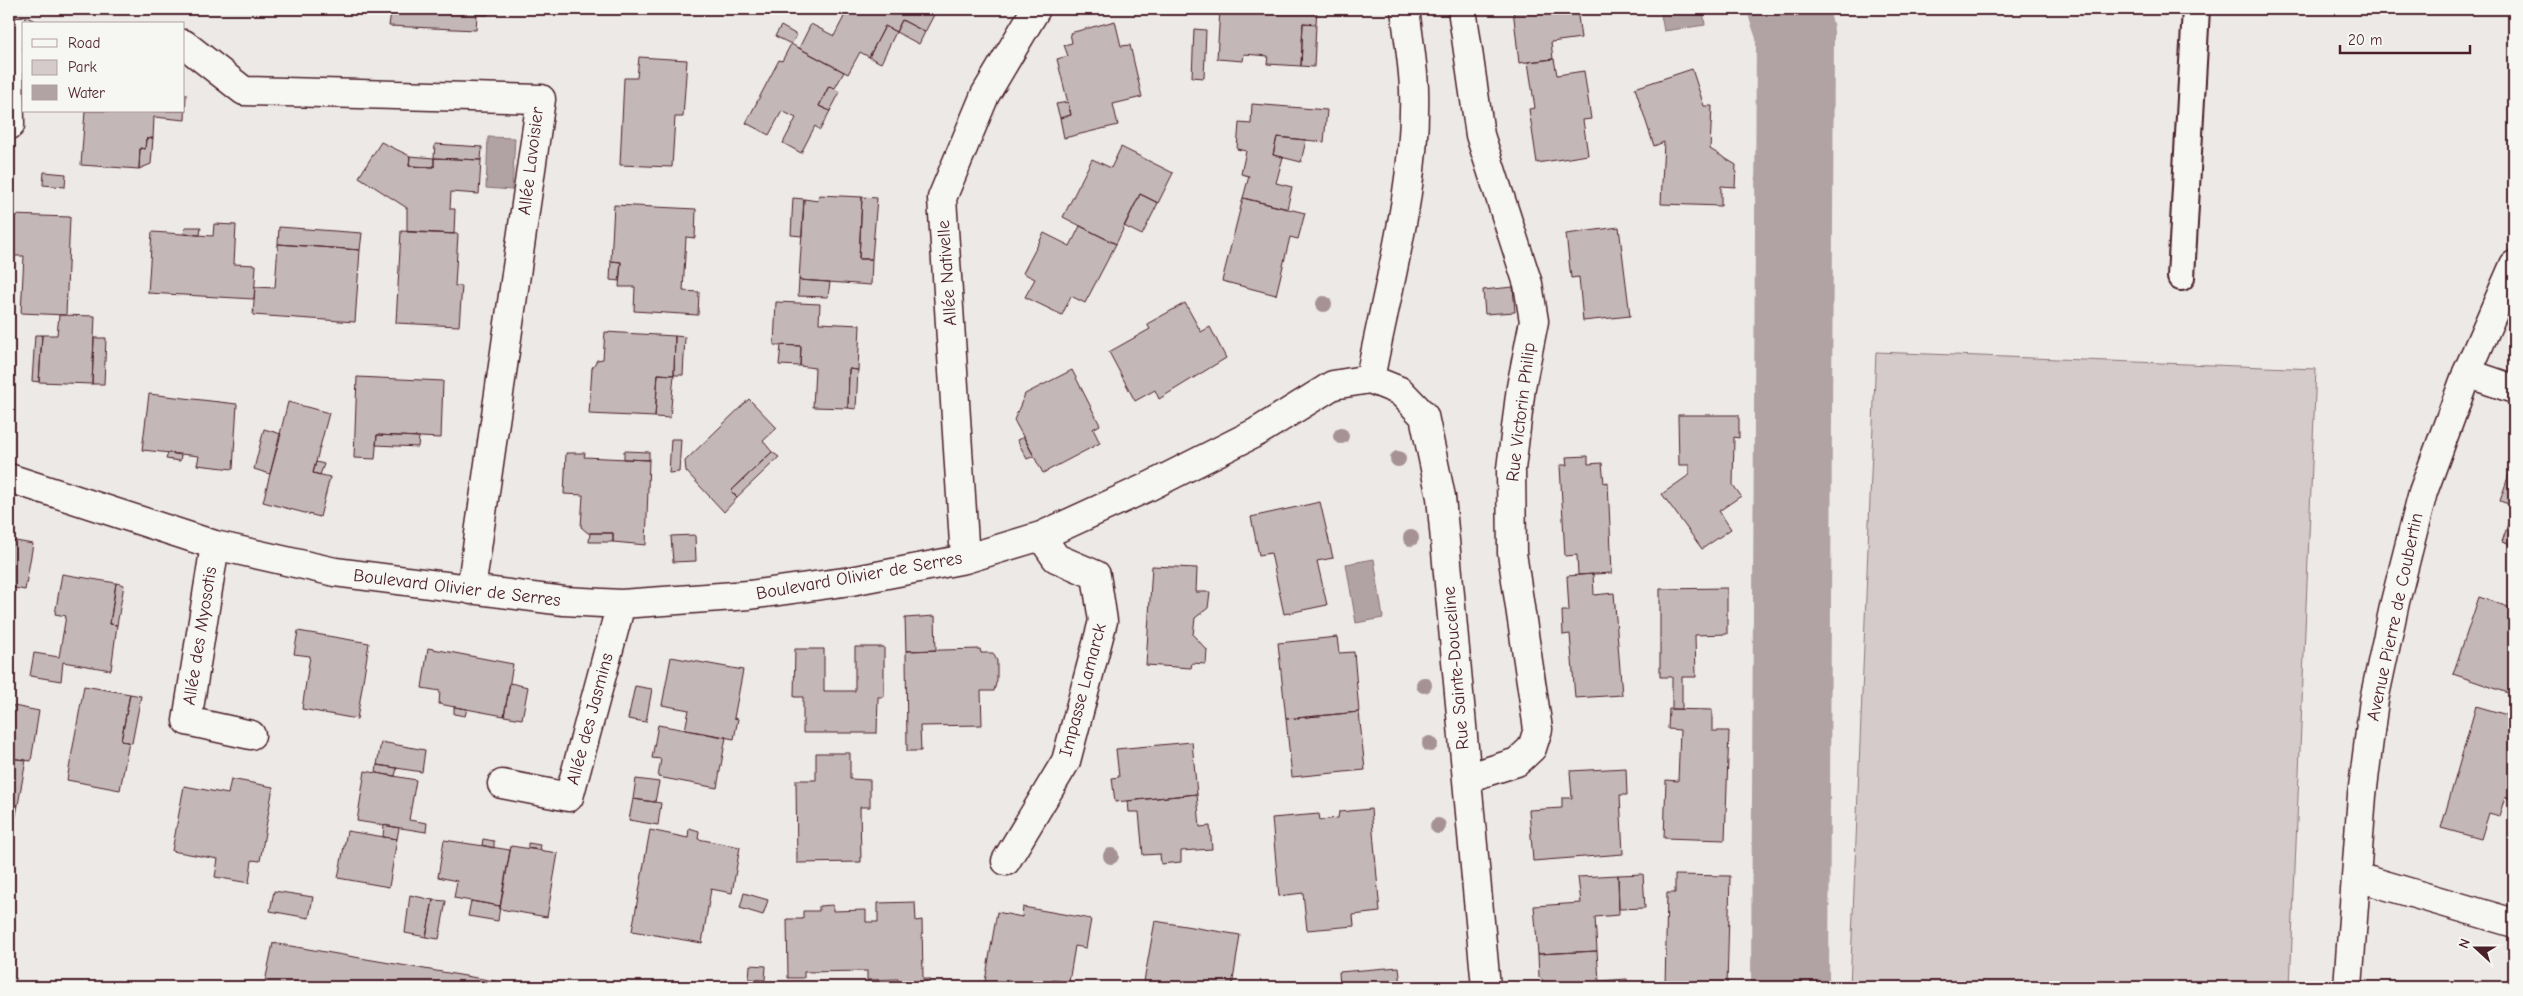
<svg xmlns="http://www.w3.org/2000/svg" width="2523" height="996" font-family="'Comic Neue',sans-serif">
<rect width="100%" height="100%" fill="#ece9e6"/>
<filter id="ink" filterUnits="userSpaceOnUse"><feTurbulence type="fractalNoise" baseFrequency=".02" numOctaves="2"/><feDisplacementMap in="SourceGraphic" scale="10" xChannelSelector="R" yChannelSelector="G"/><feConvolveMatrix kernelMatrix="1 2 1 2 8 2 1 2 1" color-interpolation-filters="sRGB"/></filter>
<g filter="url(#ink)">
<!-- green -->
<path fill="#d4cbca" stroke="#8f757a" d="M1876 352 2316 369 2290 987H1850Z"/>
<!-- water -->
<path fill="#b1a2a3" stroke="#886e73" d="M1660 9H1703L1705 25 1664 31Z
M488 137 515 138 512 190 486 188Z
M1374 559 1383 618 1356 623 1346 564Z"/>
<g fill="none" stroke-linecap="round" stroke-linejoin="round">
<!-- river -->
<path stroke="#b1a2a3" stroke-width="78" d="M1787 9 1795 32 1790 987"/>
</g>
<!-- building -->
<path fill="#c4b7b7" stroke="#4a1f2b" d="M372 9H489L488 15H477L476 30 389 26 391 12 371 11Z
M848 9H937L925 32 902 20 896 32 885 26 869 57 860 52 848 74 799 48 811 24 834 36Z
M1220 9H1317L1316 24 1303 23 1301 66 1267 64 1268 56 1244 54 1243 61 1217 59Z
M1513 9H1577L1581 38 1551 42 1553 59 1519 63Z
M902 20 925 32 919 44 896 32Z
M1115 21 1121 46 1130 45 1142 97 1113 104 1118 125 1064 138 1060 118 1071 115 1057 59 1068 56 1064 45 1072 43 1070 33Z
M1303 23 1316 24 1314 67 1301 66Z
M781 26 797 35 791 44 775 36Z
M885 26 896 32 881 63 869 57Z
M1194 29 1206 30 1204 78 1192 77Z
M791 44 844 72 835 88 829 86 819 106 830 111 820 130 815 126 801 153 783 143 796 118 782 111 769 135 746 123 779 60 782 61Z
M639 57 687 60 683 117H675L672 167 620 165 624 78H637Z
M1554 59 1557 75 1584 71 1591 119 1583 120 1588 155 1537 163 1529 109 1535 108 1528 62Z
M1692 69 1704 106H1712L1710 149 1736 165 1735 187 1721 186V206L1661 204 1664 142 1654 146 1635 88Z
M829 86 840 92 830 111 819 106Z
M184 94H186L185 120 154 117 153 138 146 139 145 149 140 148 139 169 81 165 85 111H184Z
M1068 102 1071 115 1060 118 1056 104Z
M1252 104 1327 110 1324 142 1277 137 1273 155 1283 157 1276 183 1292 187 1287 209 1243 198 1249 176 1241 174 1246 151 1237 149 1239 123 1251 124Z
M1277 137 1306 140 1301 162 1273 155Z
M153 138 151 164 139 169 140 148 145 149 146 139Z
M381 142 410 156 409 166 434 167V158L481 160 479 194 451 192 450 209H455L454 234 407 232V208L359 177Z
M435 144 482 147 481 160 434 158Z
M1121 147 1173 173 1158 203 1140 194 1116 244 1063 217 1092 159 1111 168Z
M410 156 434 158V167L409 166Z
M44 172 66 174 65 187 43 185Z
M1140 194 1158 203 1142 235 1124 226Z
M819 195 862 197 859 259H872L871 285 799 280 804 199 818 201Z
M862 197 877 198 872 259H859Z
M793 198 804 199 802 236 791 235Z
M1243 198 1305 213 1298 239 1290 237 1276 295 1222 281Z
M614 205 696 209 695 238 686 237 683 291 699 292 698 315 634 311 635 287H619L621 262 611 261Z
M11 215 70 217 66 315 21 313 24 256H10Z
M214 224 236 225 234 264 256 265 254 299 148 293 152 232 213 236Z
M1080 226 1116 244 1085 303 1071 296 1062 315 1025 297 1035 279 1023 273 1044 233 1070 246Z
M185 227H201L200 235 184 234Z
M279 227 362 233 360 250 278 244Z
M1619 227 1630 316 1583 321 1579 277 1571 278 1566 234Z
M401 231 458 234 455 286H462L459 326 396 323Z
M278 244 360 250 355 322 253 315 255 287 275 288Z
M611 261 621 262 619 281 610 280Z
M799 280 830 282 828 297 798 296Z
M1513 287 1515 312 1485 314 1483 290Z
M776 302 820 304 819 323 860 325 858 370 849 369 848 408 813 407 815 368 800 366 801 346 774 345Z
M1185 303 1201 332 1210 327 1226 358 1159 399 1155 390 1135 401 1109 352 1150 329 1147 324Z
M59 315 95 316 92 384 39 382 42 335H57Z
M605 332 675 336 674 375 658 374 655 417 589 414 592 368 597 360 603 359Z
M35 335H42L39 382 32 381Z
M675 336 685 337 683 375H674Z
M94 338H106L104 384H92Z
M781 345 801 346 800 366 779 365Z
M849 369 858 370 856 409 848 408Z
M1072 370 1100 425 1093 429 1100 443 1043 473 1014 420 1025 394Z
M658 374 674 375 670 418 655 417Z
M357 377 443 381 441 438 377 435 375 459 354 458Z
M149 394 237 404 233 469 197 465 199 456 142 450Z
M749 399 777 428 763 441 772 452 731 491 737 498 724 512 686 471 685 461Z
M288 402 329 413 313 473 330 477 320 517 263 502Z
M1678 415H1739V438L1734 437 1733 485 1741 496 1719 511 1731 529 1702 549 1662 494 1689 475V465H1679Z
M264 429 281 434 270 474 254 469Z
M377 435 419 437 418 447 376 445Z
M1024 437 1034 456 1027 459 1017 440Z
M671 439H681L679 472 669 473Z
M624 451 649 452V460L624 459Z
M772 452 779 457 737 497 731 491Z
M168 453 181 455 180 461 166 459Z
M566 453H585L584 457 649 460 646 545 613 542V533H588L581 527 583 495 564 494Z
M1588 456V464L1602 463 1604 483 1608 482 1612 573 1578 575 1577 555 1565 556 1560 465H1567L1566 457Z
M2514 459V546L2502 542 2514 506 2500 501Z
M316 462 324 464 320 475 313 473Z
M1320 502 1333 558 1317 561 1327 605 1284 614 1271 553 1259 555 1251 517Z
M590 533H613V542H589Z
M695 535 696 561 673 562 671 536Z
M10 540 33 544 25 590 9 587Z
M1152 566 1197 568 1196 592H1210L1208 608 1195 618 1193 635 1207 650 1206 664 1192 663 1191 668 1146 665Z
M62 574 116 583 110 624 117 625 111 670 63 662 61 681 30 676 34 653 59 657 66 616 55 614Z
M1593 574 1594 595 1614 593 1622 695 1575 698 1570 634 1563 635 1562 611H1569L1567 576Z
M116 583 124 585 117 625 110 624Z
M1727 588V634L1695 635 1696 677H1682V709H1672V677H1660V589Z
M2479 597 2514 609V695L2453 674Z
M935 616 936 650 906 651 905 618Z
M298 631 369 643 357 719 302 709 310 656 294 654Z
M1337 637 1339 653 1354 652 1359 712 1286 719 1278 643Z
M855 647H884V697H878L877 733H803V697H794L795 649H824V691H855Z
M428 648 513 664 504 716 439 704 440 691 422 688Z
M980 649 981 653H993L997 661V680L994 691H981L982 725 920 726 921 751H907L906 651Z
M671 657 743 670 734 718 738 719 734 739 685 730 689 710 662 705Z
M510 683 528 687 522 719 504 716Z
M84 686 130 694 121 741 129 742 120 790 67 780Z
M635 686 652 689 646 722 628 719Z
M130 694 141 696 132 743 121 741Z
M9 705 39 711 31 761 10 758 9 767Z
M2476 706 2514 717V800L2505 797 2499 816 2489 813 2481 839 2441 828Z
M454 707 467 709 465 716 454 714Z
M1669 709 1712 710V731H1729L1725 840 1664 838 1666 780 1678 781 1680 730 1668 729Z
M1359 712 1365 770 1292 777 1286 719Z
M658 725 726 737 717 788 658 777 661 759 652 758Z
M381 742 425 750 422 772 377 765Z
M1192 742 1197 794 1115 802 1112 778 1119 777 1116 749Z
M816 753H850V779L870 780V807H860L861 862 797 863 796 780H816Z
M10 758 26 760 18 805 9 804Z
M377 765 397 768 395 776 376 773Z
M1626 768 1627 795H1620L1623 854 1533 861 1529 810 1562 808V798H1572L1570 771Z
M365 771 416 780 409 820 427 823 426 832 357 821Z
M231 779 273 787 260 861 252 860 249 883 215 877 218 859 172 851 184 786 228 794Z
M636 779 659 782 655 802 633 799Z
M1197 794 1200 827 1210 826 1212 849 1181 851V862L1161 864 1160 854 1143 855 1139 812H1129L1128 801Z
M633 799 661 803 658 825 629 820Z
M9 804 18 805 14 825 9 824Z
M1371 809 1380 912 1353 915 1354 926 1307 930 1303 893 1279 896 1272 818 1319 814 1320 820 1338 818 1339 812Z
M384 825 399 828 397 839 383 837Z
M689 828 699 831 698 839 740 847 732 893 711 889 702 943 632 931 650 830 688 838Z
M347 831 397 839 389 887 338 878Z
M483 839 494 841V848L482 845Z
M444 840 510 850 500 906 454 898 457 881 438 877Z
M528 843 540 845 541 850 528 848Z
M511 846 558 853 547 917 500 909Z
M1643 874 1645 908 1619 909 1618 875Z
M1618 875 1619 915 1595 917 1597 951 1538 954 1534 906 1581 903 1578 877Z
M1675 875 1730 876 1727 987H1665L1667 893H1675Z
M274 891 313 897 309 918 270 911Z
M744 893 768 900 763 915 740 908Z
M410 895 433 900 426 937 405 933Z
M433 900 446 901 439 939 426 937Z
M471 901 500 906 498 921 468 916Z
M915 902 916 921 922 920 923 979H929V987H898V979L867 980V971L804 972V978H788L787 919H803V911H819V906L833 905V911L866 910V922H878V903Z
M1023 907 1091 919 1086 948 1075 946 1069 982 1053 980 1051 987H984L997 912 1022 917Z
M1155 921 1240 935 1232 987H1143Z
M273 943 512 984V987H264Z
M1597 951 1599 981 1627 979 1628 987H1551L1539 977 1538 954Z
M750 965 766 966 765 980 749 979Z
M1399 967 1401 987H1340L1339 972Z"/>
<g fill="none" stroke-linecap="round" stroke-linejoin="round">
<!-- service casing -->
<g stroke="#4a1f2b" stroke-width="30">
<path id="service" d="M2181 277 2196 9"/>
</g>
<!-- minor casing -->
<g stroke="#4a1f2b" stroke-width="31">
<path id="minor" d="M1462 9 1480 135 1528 284 1534 321 1521 387 1511 469 1512 553 1538 729 1532 748 1517 762 1467 778
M9 32H24
M184 44 244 91 541 99 471 590
M9 53 10 125
M2467 373 2514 389
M1370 379 1400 391 1424 416 1441 497 1486 987
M1370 379C1388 284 1417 187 1414 89 1413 62 1408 35 1405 9
M9 478 215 545 335 572 564 601 621 604 749 595 851 581 965 559 1041 536 1150 486 1257 432 1333 385 1370 379
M215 545 187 721 251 735
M965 559 942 198 985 95 1036 9
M502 784 569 797 621 604
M1006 861 1066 761 1103 621 1096 575 1056 558 1041 536
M2357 877 2514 923"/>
</g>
<!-- tertiary casing -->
<g stroke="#4a1f2b" stroke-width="31">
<path id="tertiary" d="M2348 987 2362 795 2374 700 2395 602 2423 492 2467 373 2514 265"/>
</g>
<!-- service -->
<use href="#service" stroke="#f6f6f2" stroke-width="26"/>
<!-- minor -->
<use href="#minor" stroke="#f6f6f2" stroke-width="28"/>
<!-- tertiary -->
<use href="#tertiary" stroke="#f6f6f2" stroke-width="28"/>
</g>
<!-- trees -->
<g fill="#a69295">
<circle cx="1324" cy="304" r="8"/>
<circle cx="1341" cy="436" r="8"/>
<circle cx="1398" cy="459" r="8"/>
<circle cx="1411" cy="538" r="8"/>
<circle cx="1424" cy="685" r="8"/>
<circle cx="1430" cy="744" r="8"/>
<circle cx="1438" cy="826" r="8"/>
<circle cx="1111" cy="856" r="8"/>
</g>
</g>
<g text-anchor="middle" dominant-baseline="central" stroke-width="5" stroke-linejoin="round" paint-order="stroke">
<!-- street labels -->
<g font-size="18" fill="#4a1f2b" stroke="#f6f6f2">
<text transform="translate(531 161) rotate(-83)">Allée Lavoisier</text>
<text transform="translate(947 273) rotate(-94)">Allée Nativelle</text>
<text transform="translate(1521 412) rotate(-83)">Rue Victorin Philip</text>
<text transform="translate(859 576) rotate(-10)">Boulevard Olivier de Serres</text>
<text transform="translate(457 588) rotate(7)">Boulevard Olivier de Serres</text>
<text transform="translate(2395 617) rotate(-78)">Avenue Pierre de Coubertin</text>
<text transform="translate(200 636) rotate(-81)">Allée des Myosotis</text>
<text transform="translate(1456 668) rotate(-95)">Rue Sainte-Douceline</text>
<text transform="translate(1083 690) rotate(-75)">Impasse Lamarck</text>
<text transform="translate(590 719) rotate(-75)">Allée des Jasmins</text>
</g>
</g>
<!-- margin -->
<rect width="2523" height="996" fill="none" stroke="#f6f6f2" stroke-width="30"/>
<rect x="15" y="15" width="2493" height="966" fill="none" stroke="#4a1f2b" stroke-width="2" filter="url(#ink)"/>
<!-- legend -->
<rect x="22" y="22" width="162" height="90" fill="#f6f6f2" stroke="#b1a0a2"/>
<rect x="32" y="39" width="25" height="8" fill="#f6f6f2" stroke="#b1a0a2"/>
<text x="68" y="48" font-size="15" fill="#4a1f2b">Road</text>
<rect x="32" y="60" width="25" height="15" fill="#d4cbca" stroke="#b1a0a2"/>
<text x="68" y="72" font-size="15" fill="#4a1f2b">Park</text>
<rect x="32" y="85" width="25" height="15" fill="#b1a2a3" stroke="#b1a0a2"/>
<text x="68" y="98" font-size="15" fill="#4a1f2b">Water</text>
<!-- north arrow -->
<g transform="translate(2476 948) rotate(291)" stroke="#f6f6f2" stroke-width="4" paint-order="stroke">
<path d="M0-4L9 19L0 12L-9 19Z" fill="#4a1f2b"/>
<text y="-8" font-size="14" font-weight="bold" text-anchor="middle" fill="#4a1f2b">N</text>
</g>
<!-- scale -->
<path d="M2340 45v8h130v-8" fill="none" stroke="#4a1f2b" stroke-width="2.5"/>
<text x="2348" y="45" font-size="15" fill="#4a1f2b" stroke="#f6f6f2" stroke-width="4" paint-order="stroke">20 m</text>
</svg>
